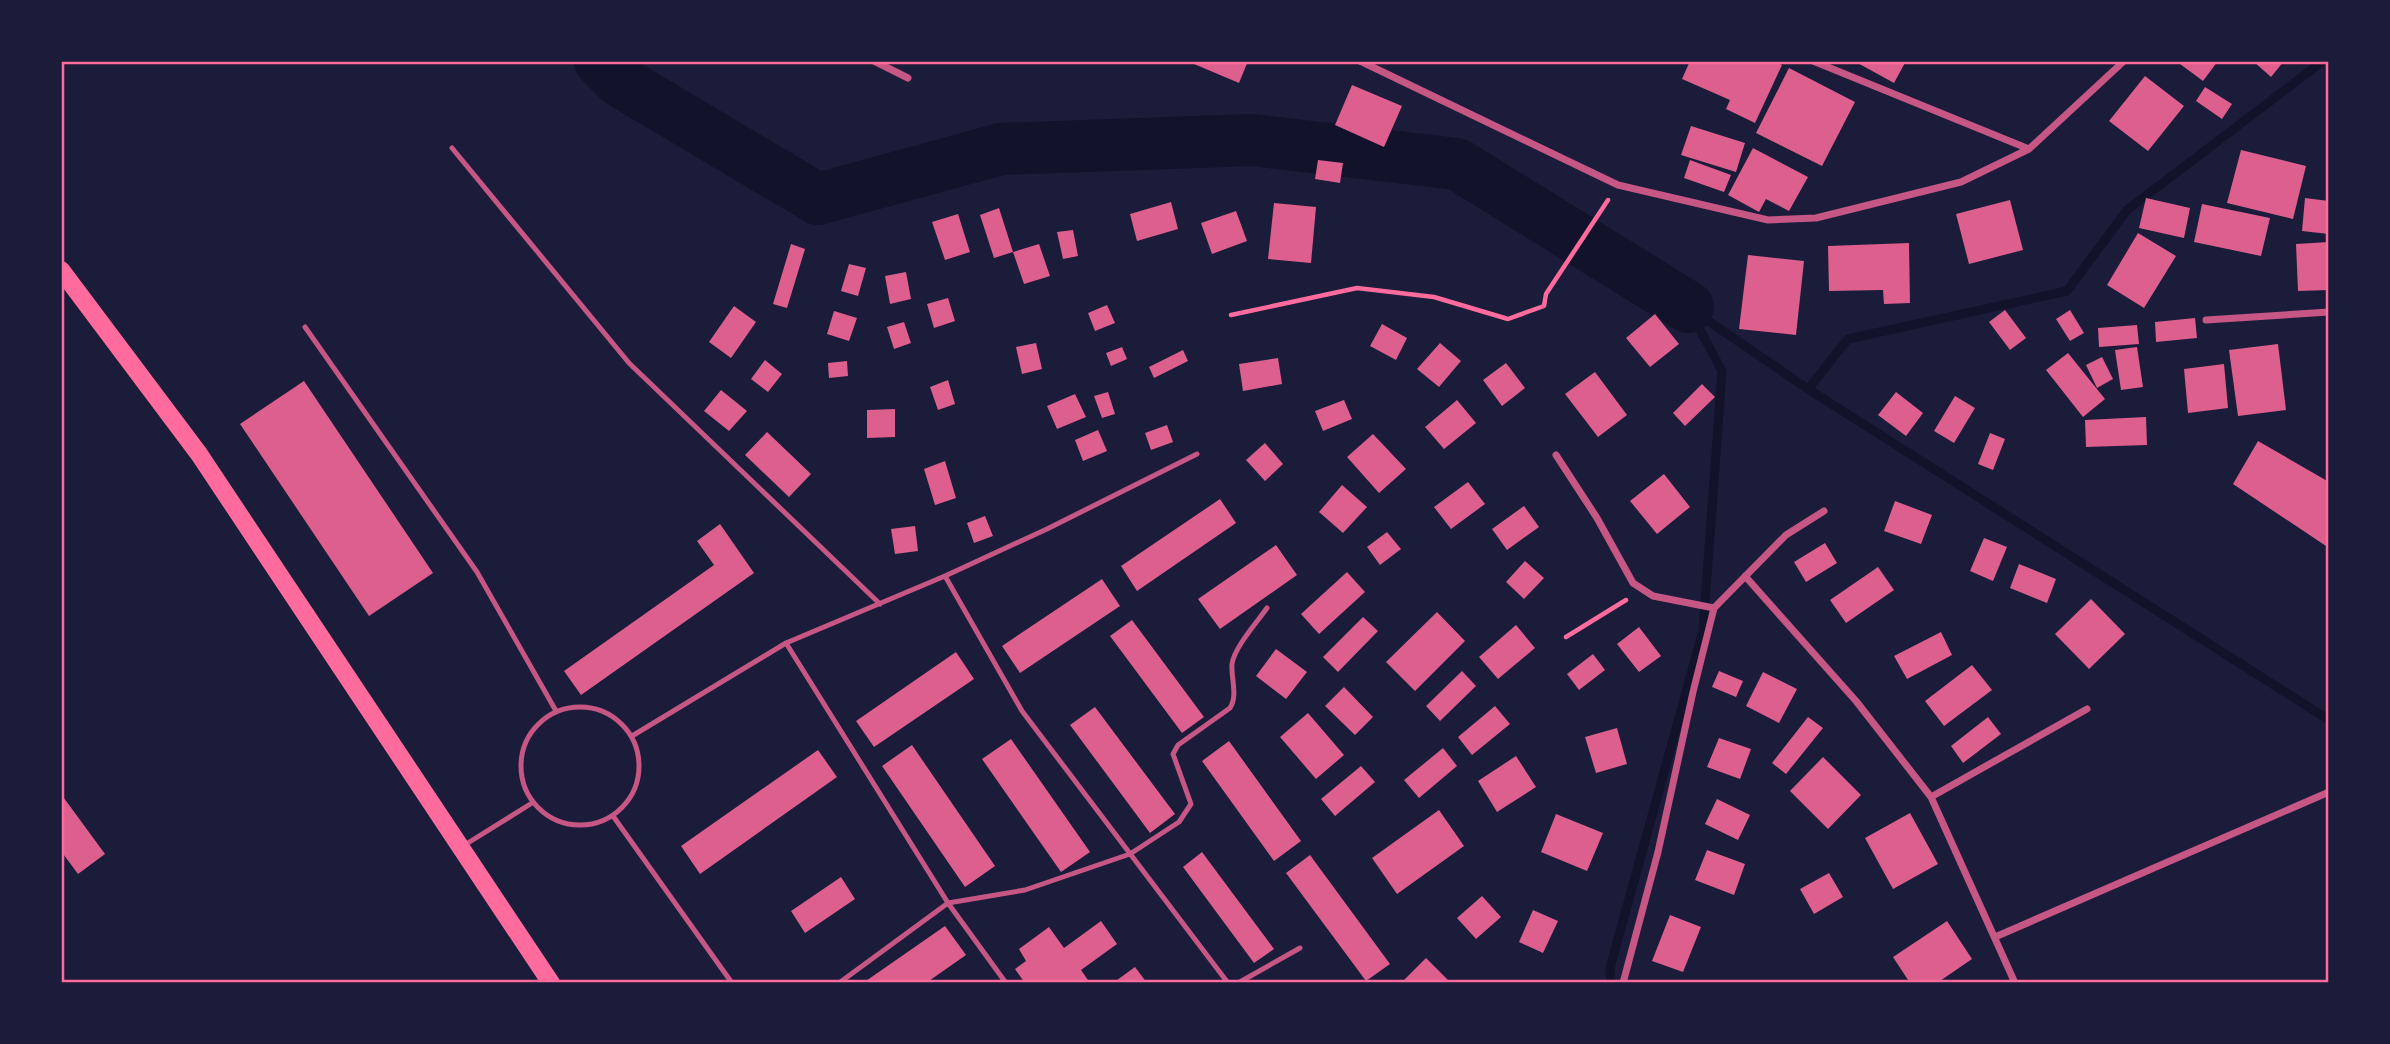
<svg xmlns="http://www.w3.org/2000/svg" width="2390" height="1044" font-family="Overpass,sans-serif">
<rect width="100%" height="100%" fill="#1b1b3a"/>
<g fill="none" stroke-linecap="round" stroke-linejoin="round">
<!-- stream -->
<path stroke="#12122b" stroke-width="9" d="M1688 307 1808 389 2329 720
M1808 389 1848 339 2067 291 2127 210 2323 61
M1611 983 1610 968 1703 631 1722 371 1689 309"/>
<!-- river -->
<path stroke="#12122b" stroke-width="52" d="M600 61 621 82 818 199 1001 149 1252 140 1457 164 1688 307"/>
</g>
<!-- building -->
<path fill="#dd5f8e" d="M1195 61H1248L1239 83 1194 64Z
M1690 61H1774L1782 65 1755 123 1726 109 1730 100 1682 79Z
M1854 61H1906L1894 83Z
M2176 61H2218L2203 81Z
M2253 61H2284L2271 77Z
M1789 68 1855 102 1822 166 1756 133Z
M2145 76 2184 106 2148 151 2109 121Z
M1352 85 1402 106 1384 147 1335 125Z
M2205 87 2232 104 2222 119 2196 101Z
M1691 126 1745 143 1736 172 1681 155Z
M1753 148 1808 177 1789 211 1766 199 1759 212 1728 195Z
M2241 150 2306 166 2293 219 2227 203Z
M1318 160 1343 163 1340 183 1315 179Z
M1690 160 1731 175 1724 192 1684 178Z
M2146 198 2190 208 2184 238 2139 228Z
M2305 198 2329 201V234L2302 231Z
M2010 200 2023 250 1969 264 1956 214Z
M1171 202 1178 229 1137 241 1130 214Z
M1274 203 1316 207 1311 263 1268 259Z
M2202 204 2270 218 2261 256 2194 242Z
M999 208 1013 252 1039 244 1050 276 1024 284 1013 252 994 258 980 215Z
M1236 211 1247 241 1212 254 1201 223Z
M958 214 970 252 945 260 932 222Z
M1073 230 1078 256 1063 259 1057 232Z
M2138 233 2176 256 2144 308 2107 285Z
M2329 242V290L2298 291 2296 244Z
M1909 243 1910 303 1884 304 1883 290 1829 291 1828 246Z
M791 244 805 249 787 308 773 304Z
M1748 255 1804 261 1796 335 1739 329Z
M849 264 866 268 858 296 841 291Z
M906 272 911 299 890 304 885 276Z
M948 298 955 321 934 328 927 304Z
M1107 305 1115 323 1095 331 1088 313Z
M734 306 756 322 731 358 709 342Z
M2005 310 2026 338 2010 350 1989 322Z
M2070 310 2084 333 2070 341 2056 319Z
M834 311 857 318 849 341 827 334Z
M1655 314 1679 344 1650 367 1626 338Z
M2195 318 2197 338 2156 342 2155 322Z
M904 322 911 343 894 349 887 327Z
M1382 324 1407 338 1396 360 1370 346Z
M2137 325 2139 344 2099 347 2098 328Z
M1036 343 1042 369 1022 374 1016 347Z
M1440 343 1461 361 1439 387 1417 369Z
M2278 344 2286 410 2238 416 2229 350Z
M1122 347 1127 359 1111 366 1106 353Z
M2137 347 2143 387 2121 390 2115 350Z
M1183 350 1188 361 1154 378 1149 367Z
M2068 353 2105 399 2083 417 2046 370Z
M2102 357 2113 379 2097 388 2086 365Z
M1278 358 1282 384 1243 391 1239 364Z
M765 360 782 374 768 392 751 379Z
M847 361 848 376 829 378 828 363Z
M1506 363 1525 388 1502 406 1483 380Z
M2224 364 2228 408 2188 413 2184 369Z
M1595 372 1627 415 1598 437 1565 394Z
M948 380 955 404 938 410 930 387Z
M304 381 433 573 369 616 240 424Z
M1702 384 1715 397 1685 426 1673 413Z
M721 390 747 411 729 431 704 411Z
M1108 392 1115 414 1102 418 1094 396Z
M1896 392 1923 413 1906 436 1878 415Z
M1075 394 1086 417 1057 429 1047 406Z
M1955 396 1975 408 1954 443 1934 431Z
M1344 400 1352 419 1323 431 1315 411Z
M1457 400 1476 423 1444 449 1425 427Z
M895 409V437L867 438V410Z
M2146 417 2147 445 2086 447 2085 420Z
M1167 425 1173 442 1151 450 1145 433Z
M1098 430 1107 451 1083 461 1075 440Z
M767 432 811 474 789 497 745 455Z
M1990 433 2005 439 1993 470 1978 464Z
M1373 434 1406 469 1379 493 1347 457Z
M2258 441 2329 482V548L2233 484Z
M1265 443 1283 464 1265 481 1246 460Z
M945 461 956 498 935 505 924 469Z
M1664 474 1690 507 1657 534 1630 501Z
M1468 482 1485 504 1451 529 1434 507Z
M1342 485 1367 507 1343 533 1319 512Z
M1220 499 1236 523 1137 591 1121 566Z
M1895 501 1932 515 1921 544 1884 531Z
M1524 506 1539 527 1507 550 1492 529Z
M985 516 993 536 974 543 967 523Z
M720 524 754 573 581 695 564 671 714 565 697 541Z
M915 526 918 551 895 554 891 529Z
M1387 532 1401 549 1380 565 1367 547Z
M1984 538 2007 547 1993 581 1970 571Z
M1825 543 1837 563 1806 582 1794 562Z
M1276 545 1297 575 1220 629 1198 599Z
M1525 561 1544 578 1524 599 1506 582Z
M2019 564 2056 579 2047 603 2010 588Z
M1878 567 1894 590 1846 623 1830 600Z
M1347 572 1365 592 1319 634 1301 614Z
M1102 579 1120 606 1020 673 1002 646Z
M2091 599 2125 634 2089 669 2055 634Z
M1437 612 1465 641 1415 691 1386 662Z
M1363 617 1378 631 1338 672 1323 657Z
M1132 620 1204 717 1182 733 1110 636Z
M1516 625 1535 648 1498 679 1479 657Z
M1639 627 1661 656 1639 672 1617 644Z
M1941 632 1952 655 1907 679 1894 656Z
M1276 649 1307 672 1286 699 1256 676Z
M956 652 974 679 874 747 856 721Z
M1593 654 1605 670 1579 690 1567 674Z
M1972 665 1992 690 1944 726 1925 701Z
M1462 671 1476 686 1440 721 1426 706Z
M1719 671 1743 681 1736 697 1712 687Z
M1763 672 1797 689 1779 723 1746 706Z
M1344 687 1373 717 1355 735 1325 706Z
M1495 706 1510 724 1472 755 1458 737Z
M1095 707 1175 814 1150 833 1070 725Z
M1308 713 1344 755 1316 779 1280 737Z
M1808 717 1823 728 1786 774 1772 763Z
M1988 717 2001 734 1963 763 1951 746Z
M1617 728 1627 764 1596 773 1585 737Z
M1719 738 1751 749 1740 779 1707 767Z
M1011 739 1090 852 1061 872 982 759Z
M1229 741 1301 841 1274 861 1202 761Z
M912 745 995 866 965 887 882 766Z
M1443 748 1457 766 1419 798 1404 780Z
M818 750 837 777 700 874 681 846Z
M1516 756 1536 787 1497 812 1478 781Z
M1823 757 1861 795 1828 829 1790 791Z
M1361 766 1375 782 1335 816 1321 799Z
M61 794 105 854 78 874 61 851Z
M1717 799 1750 815 1738 840 1705 824Z
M1439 810 1464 846 1397 894 1372 858Z
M1910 813 1938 864 1893 889 1865 838Z
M1556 814 1603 833 1587 871 1541 852Z
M1707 850 1745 864 1734 895 1695 880Z
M1202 852 1274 949 1254 963 1183 867Z
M1310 855 1390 964 1366 981 1286 873Z
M1829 873 1843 897 1814 914 1800 889Z
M841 877 855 899 805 933 791 911Z
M1482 896 1501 917 1476 939 1457 918Z
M1533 910 1558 921 1543 953 1519 942Z
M1670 915 1701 927 1683 972 1652 961Z
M1101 921 1117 944 1081 970 1090 983H1025L1015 969 1026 961 1019 949 1049 927 1064 948Z
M1947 921 1972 959 1937 983H1910L1893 957Z
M945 926 966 955 926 983H863Z
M1426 958 1449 981 1447 983H1401Z
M1135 967 1147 983H1113Z"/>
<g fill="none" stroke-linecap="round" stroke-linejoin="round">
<!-- path -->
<path stroke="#ff6b9d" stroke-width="4.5" d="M1231 315 1357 288 1434 297 1508 319 1544 306 1546 294 1608 200
M1566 637 1626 600"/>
<!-- service -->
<path stroke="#c65784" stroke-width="5" d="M452 148 629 363 880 604
M305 327 477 572 556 711
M1197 454 1047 529 945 576 1022 711 1228 983
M786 643 948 903 1006 983
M521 766a59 59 0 1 1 118 0a59 59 0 1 1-118 0Z
M632 736 786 643 945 576
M613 816 732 983
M463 846 532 803
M839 983 948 903 1025 890 1130 854 1179 822 1191 804 1173 754 1178 745 1230 708C1238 695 1231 679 1232 664 1234 648 1257 622 1267 608
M1238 983 1300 948"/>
<!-- minor -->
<path stroke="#c65784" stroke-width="7" d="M874 61 908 78
M1360 61 1618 185 1768 220 1816 218 1961 182 2029 149 2124 61
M1813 61 2029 149
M2206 320 2329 312
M1556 455 1597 518 1633 583 1653 596 1714 608
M1745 576 1856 701 1931 797 2015 983
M1931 797 2087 709
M1995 937 2329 792
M1623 983 1658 852 1693 692 1714 608 1786 535 1824 511"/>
<!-- primary -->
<path stroke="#ff6b9d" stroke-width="18" d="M61 270 199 454 551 983"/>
</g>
<!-- border -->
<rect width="2390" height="1044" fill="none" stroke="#1b1b3a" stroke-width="126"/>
<rect x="63" y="63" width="2264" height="918" fill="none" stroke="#ff6b9d" stroke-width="2.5"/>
</svg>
